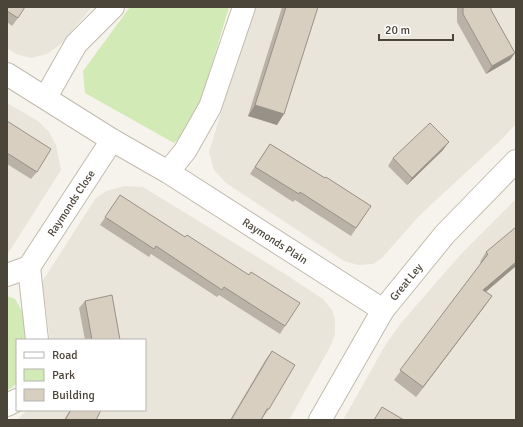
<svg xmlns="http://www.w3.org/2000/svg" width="523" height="427" viewBox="0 0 523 427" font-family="Signika,sans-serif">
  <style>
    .residential { fill: #eae5da }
    .green { fill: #d2eab5 }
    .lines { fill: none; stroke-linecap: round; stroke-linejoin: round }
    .minor-casing { stroke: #c2bbae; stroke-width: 24 }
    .minor { stroke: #fff; stroke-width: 22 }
    .wall { fill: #bab2a6 }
    .shaded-wall { fill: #979187 }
    .building { fill: #d8cfc1; stroke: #979187 }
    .labels { text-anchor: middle; stroke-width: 3.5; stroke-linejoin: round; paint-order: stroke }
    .street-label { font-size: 11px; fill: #4b4439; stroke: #fff }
  </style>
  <rect width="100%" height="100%" fill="#f6f3ec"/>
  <!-- residential -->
  <path class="residential" d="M7 7H92L61 44 47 54 31 58 16 54 7 48Z
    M253 7H516V124L502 139 419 216 382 258 373 264 358 265 344 261 226 183 214 170 209 152Z
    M7 103 38 121 49 132 56 145 61 170 7 255Z
    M125 186 143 187 285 274 323 299 332 310 335 320V334L330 347 289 420H17L27 410H145V340H50L42 282 95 199 106 191Z
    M516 199V420H343L386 344 401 323 461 254Z"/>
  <!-- green -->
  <path class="green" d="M130 7H229L194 125 174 143 85 93 83 71Z
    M7 296 15 299 29 323 28 340H17V382L13 387 7 390Z"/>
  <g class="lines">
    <defs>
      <g id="minor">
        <path id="s1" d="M7 74 112 140 168 172 383 310"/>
        <path d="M46 97 76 44 113 7"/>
        <path d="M168 172 185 151 210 107 244 7"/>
        <path d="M29 267 37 340"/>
        <path id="s2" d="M7 275 29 267 112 140"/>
        <path d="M7 405 17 400"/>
        <path id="s3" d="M320 420 383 310 445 234 516 161"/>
      </g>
    </defs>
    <!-- minor casing -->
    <use href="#minor" class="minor-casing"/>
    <!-- minor -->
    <use href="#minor" class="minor"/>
  </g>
  <!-- wall -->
  <path class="wall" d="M7 7 18 18 12 26 7 22Z
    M282 7H318L277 125 248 116Z
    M457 7H491V10L515 53 510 60 486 74 457 22Z
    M7 121 37 172 31 179 7 164Z
    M270 144 325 178 371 206 351 236 295 200 293 202 250 174Z
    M443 150 407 185 388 166 393 158Z
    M120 195 285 326 280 334 219 295 217 297 151 254 149 257 100 225Z
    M486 252 516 266 486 292 492 296 416 397 394 380 481 263 480 262Z
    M85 301 120 340H85L79 308Z
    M272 351 269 409 261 420H230L266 359Z
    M70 410H101L96 420H64Z"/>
  <!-- shaded-wall -->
  <path class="shaded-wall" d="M515 53 510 60 486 74 492 66Z
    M255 105 284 114 277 125 248 116Z
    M449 142 443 150 407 185 412 178Z
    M516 262V266L477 299 483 290Z
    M492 296 485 306 416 397 423 387Z"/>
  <!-- building -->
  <path class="building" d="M7 7H25L18 18 7 11Z
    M286 7H318L284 114 255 105Z
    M463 7H491V10L515 53 492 66 463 14Z
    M7 121 51 149 37 172 7 153Z
    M430 123 449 142 412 178 393 158Z
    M270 144 325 178 326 177 371 206 356 228 300 192 299 194 255 167Z
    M120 195 185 237 187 235 249 275 251 272 300 303 285 326 224 287 222 290 156 246 154 249 105 217Z
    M516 227V262L483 290 492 296 423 387 400 370 488 254 486 252Z
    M112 295 120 340H92L85 301Z
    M272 351 295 365 269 409H267L261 420H231Z
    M382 407 404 420H374Z
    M71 410H101L96 420H65Z"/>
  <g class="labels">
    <!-- street labels -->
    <g class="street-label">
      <text dy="4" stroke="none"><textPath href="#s2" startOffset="100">Raymonds Close</textPath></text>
      <text dy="4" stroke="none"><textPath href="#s1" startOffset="316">Raymonds Plain</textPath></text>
      <text dy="4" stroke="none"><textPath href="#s3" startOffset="163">Great Ley</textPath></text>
    </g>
  </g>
  <!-- border -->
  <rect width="523" height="427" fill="none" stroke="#4b4439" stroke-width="16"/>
  <!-- legend -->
  <rect x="16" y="339" width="130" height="72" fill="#ffffff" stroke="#b7b4b0"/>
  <rect x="24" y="352" width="20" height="6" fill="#ffffff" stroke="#b7b4b0"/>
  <text x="52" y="359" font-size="12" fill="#4b4439">Road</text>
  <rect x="24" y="369" width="20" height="12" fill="#d2eab5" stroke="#b7b4b0"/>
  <text x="52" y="379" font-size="12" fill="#4b4439">Park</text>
  <rect x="24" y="389" width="20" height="12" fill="#d8cfc1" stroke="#b7b4b0"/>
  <text x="52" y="399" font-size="12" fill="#4b4439">Building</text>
  <!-- scale -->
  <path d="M379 34v6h74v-6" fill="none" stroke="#4b4439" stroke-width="2"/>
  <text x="385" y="34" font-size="12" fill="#4b4439" stroke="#ffffff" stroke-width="3" paint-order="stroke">20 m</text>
</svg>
